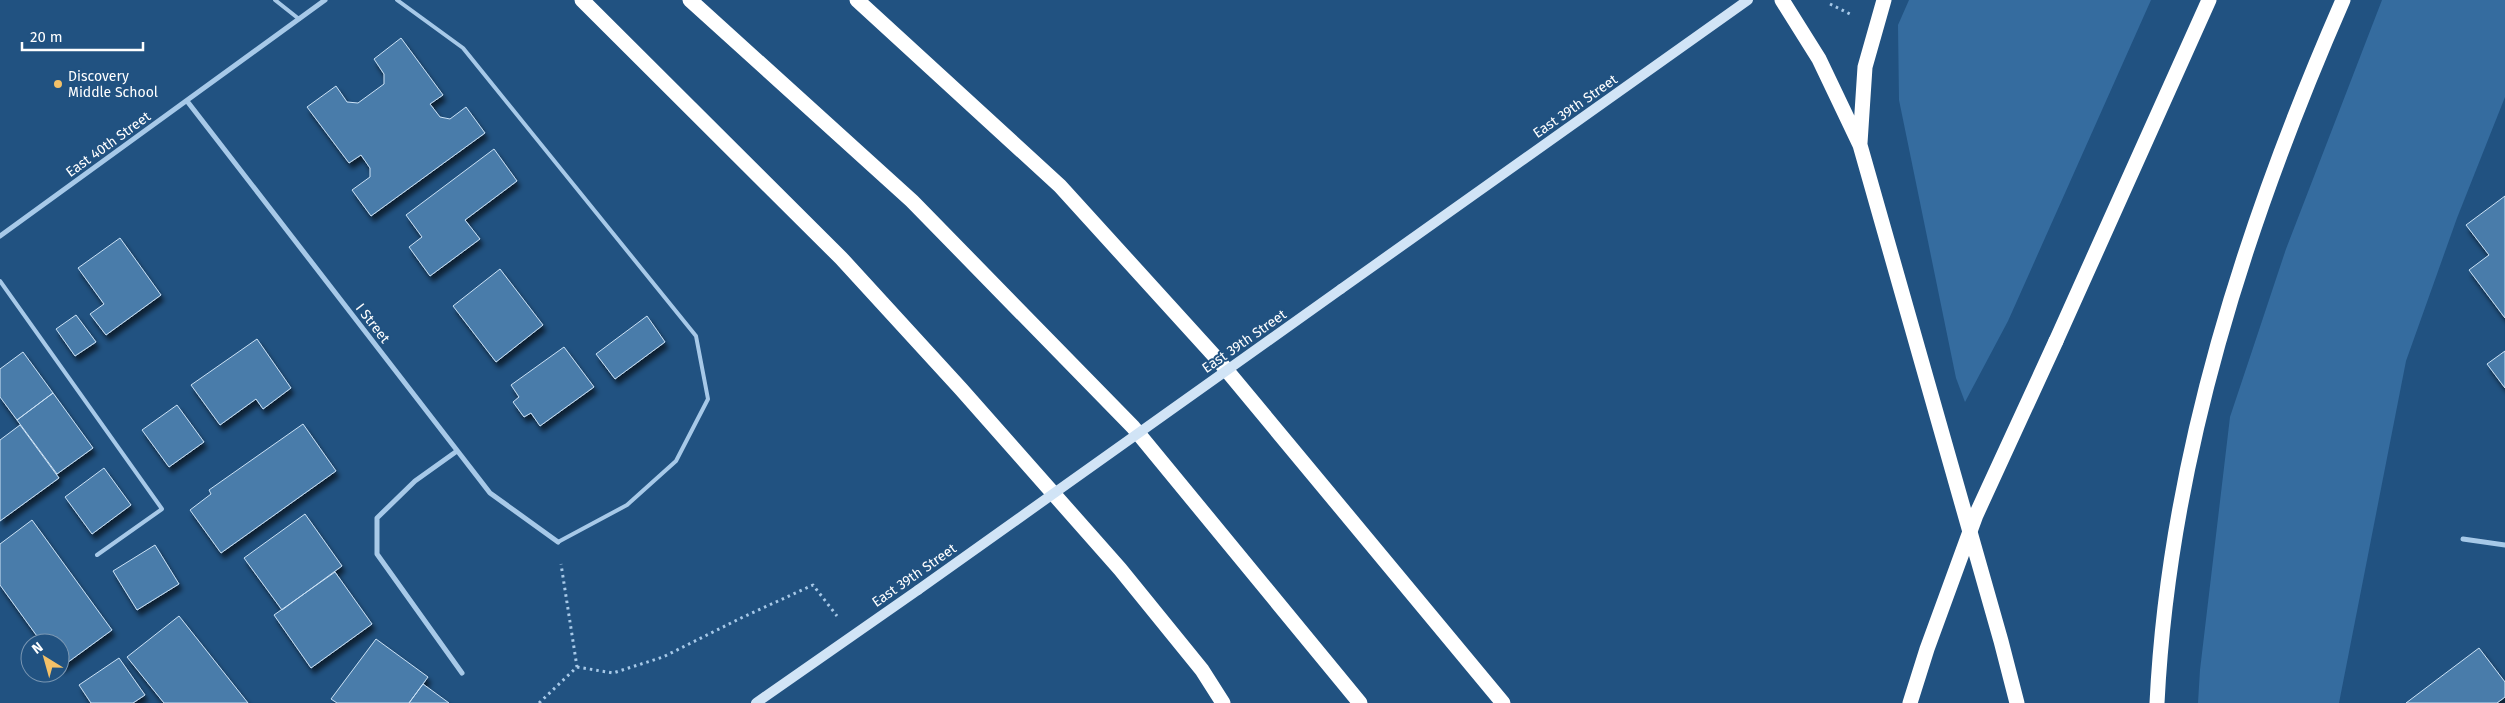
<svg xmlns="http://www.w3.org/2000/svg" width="2505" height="703" viewBox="0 0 2505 703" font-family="'Fira Sans',sans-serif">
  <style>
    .green { fill: #356c9f }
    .building { fill: #4a7caa; stroke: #cbe2f6; filter: url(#shadow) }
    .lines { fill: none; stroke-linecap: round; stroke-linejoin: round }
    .path { stroke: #a7c9e8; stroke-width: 3; stroke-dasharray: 2.5 4; stroke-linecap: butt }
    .service { stroke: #a7c9e8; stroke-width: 4 }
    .minor { stroke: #a7c9e8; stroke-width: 5 }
    .secondary { stroke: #d1e4f6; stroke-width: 10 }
    .motorway { stroke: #fff; stroke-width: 15 }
    .secondary-bridge { stroke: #d1e4f6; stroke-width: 10 }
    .motorway-bridge { stroke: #fff; stroke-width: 15 }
    .poi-dot { fill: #f4c168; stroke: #215281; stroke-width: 2 }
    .labels { text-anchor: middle; stroke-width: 4; stroke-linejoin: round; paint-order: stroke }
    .poi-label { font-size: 14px; fill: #fff; stroke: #215281; text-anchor: start }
    .street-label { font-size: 14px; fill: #fff; stroke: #215281 }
  </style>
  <defs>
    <filter id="shadow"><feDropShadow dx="3" dy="5.5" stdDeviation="2.5" flood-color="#0009"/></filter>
  </defs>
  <rect width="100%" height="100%" fill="#215281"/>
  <!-- green -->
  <path class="green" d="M1909 0H2151L2008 321 1965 402 1956 378 1899 100 1898 25Z
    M2382 0H2505V97L2457 218 2406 361 2339 703H2198L2200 670 2230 417 2286 249Z"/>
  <!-- building -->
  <path class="building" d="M401 38 443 95 430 104 440 117 450 119 466 107 485 133 371 216 352 190 370 177V168L361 155 349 163 307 107 336 86 347 102 358 103 384 84V74L374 59Z
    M494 149 517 181 465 220 480 239 430 276 409 247 422 237 406 215Z
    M2505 196V318L2469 270 2489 255 2466 225Z
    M120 238 161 295 106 335 90 314 104 304 78 268Z
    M500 269 543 325 496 362 453 306Z
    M76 315 96 342 75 356 56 329Z
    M647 316 665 342 615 379 596 354Z
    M257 339 291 388 263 409 256 399 220 425 191 385Z
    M564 347 594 387 540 426 531 413 524 417 513 402 519 397 511 385Z
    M2505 351V388L2487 364Z
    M23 352 53 393 17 420 0 397V369Z
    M53 393 93 448 57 474 17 420Z
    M177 405 204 442 169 467 142 430Z
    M303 424 336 471 221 553 190 510 211 494 209 490Z
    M20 425 59 478 0 521V440Z
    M104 468 131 505 92 534 65 497Z
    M305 514 342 566 282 610 244 558Z
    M32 520 112 630 60 668V643H42L0 585V544Z
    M155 545 179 584 137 610 113 571Z
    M335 572 372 624 311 668 274 615Z
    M179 616 248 703H164L127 657Z
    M376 639 428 677 409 703H337L331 699Z
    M2479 648 2505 682V697L2497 703H2406Z
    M119 658 145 695 133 703H91L79 685Z
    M423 684 449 703H409Z"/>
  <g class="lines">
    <!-- path -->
    <path class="path" d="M1830 4 1850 14
      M577 667 613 673 663 657 741 618 813 585 837 616
      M539 703 577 667 561 564"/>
    <!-- service -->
    <path class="service" d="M275 0 299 19
      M397 0 463 48 696 336 708 399 676 461 627 505 558 542
      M0 281 162 509 97 555"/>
    <!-- minor -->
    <path class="minor" d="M187 101 490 493 558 542
      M0 236 325 0
      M457 451 415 481 377 518V554L462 673
      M2463 539 2505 545"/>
    <!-- secondary -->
    <path class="secondary" d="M1341 289 1748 0
      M756 703 918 590"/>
    <!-- motorway -->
    <path class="motorway" d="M582 0 841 258 961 389 1120 569 1202 670 1223 703
      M690 0 912 201 1133 427 1360 703
      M857 0 1060 186 1219 361 1503 703
      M1782 0 1819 59 1860 145 2001 641 2017 703
      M1860 143 1865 67 1884 0
      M2056 341 2209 0
      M2157 703C2169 460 2246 222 2343 0"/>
    <!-- secondary-bridge -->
    <path class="secondary-bridge" d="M918 590 1341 289"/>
    <!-- motorway-bridge -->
    <path class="motorway-bridge" d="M1910 703 1927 649 1976 515 2056 341"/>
  </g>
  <!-- markers -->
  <circle class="poi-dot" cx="58" cy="84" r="5"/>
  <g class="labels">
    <!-- poi labels -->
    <g class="poi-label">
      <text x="68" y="81">Discovery<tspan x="68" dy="16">Middle School</tspan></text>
    </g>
    <!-- street labels -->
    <g class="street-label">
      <text transform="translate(1575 106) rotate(-35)" y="5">East 39th Street</text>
      <text transform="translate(108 144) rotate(-36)" y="5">East 40th Street</text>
      <text transform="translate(373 323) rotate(52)" y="5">I Street</text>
      <text transform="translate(1244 341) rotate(-35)" y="5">East 39th Street</text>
      <text transform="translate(914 575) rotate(-35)" y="5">East 39th Street</text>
    </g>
  </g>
  <!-- north arrow -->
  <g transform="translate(45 658) rotate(323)"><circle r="24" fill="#215281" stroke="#7a97b3"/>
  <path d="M0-4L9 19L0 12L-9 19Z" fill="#f4c168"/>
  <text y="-8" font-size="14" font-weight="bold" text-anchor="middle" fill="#ffffff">N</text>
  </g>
  <!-- scale -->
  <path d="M22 42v8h121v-8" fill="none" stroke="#ffffff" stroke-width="2.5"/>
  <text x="30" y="42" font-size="15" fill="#ffffff" stroke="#215281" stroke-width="4" paint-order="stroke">20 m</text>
</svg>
